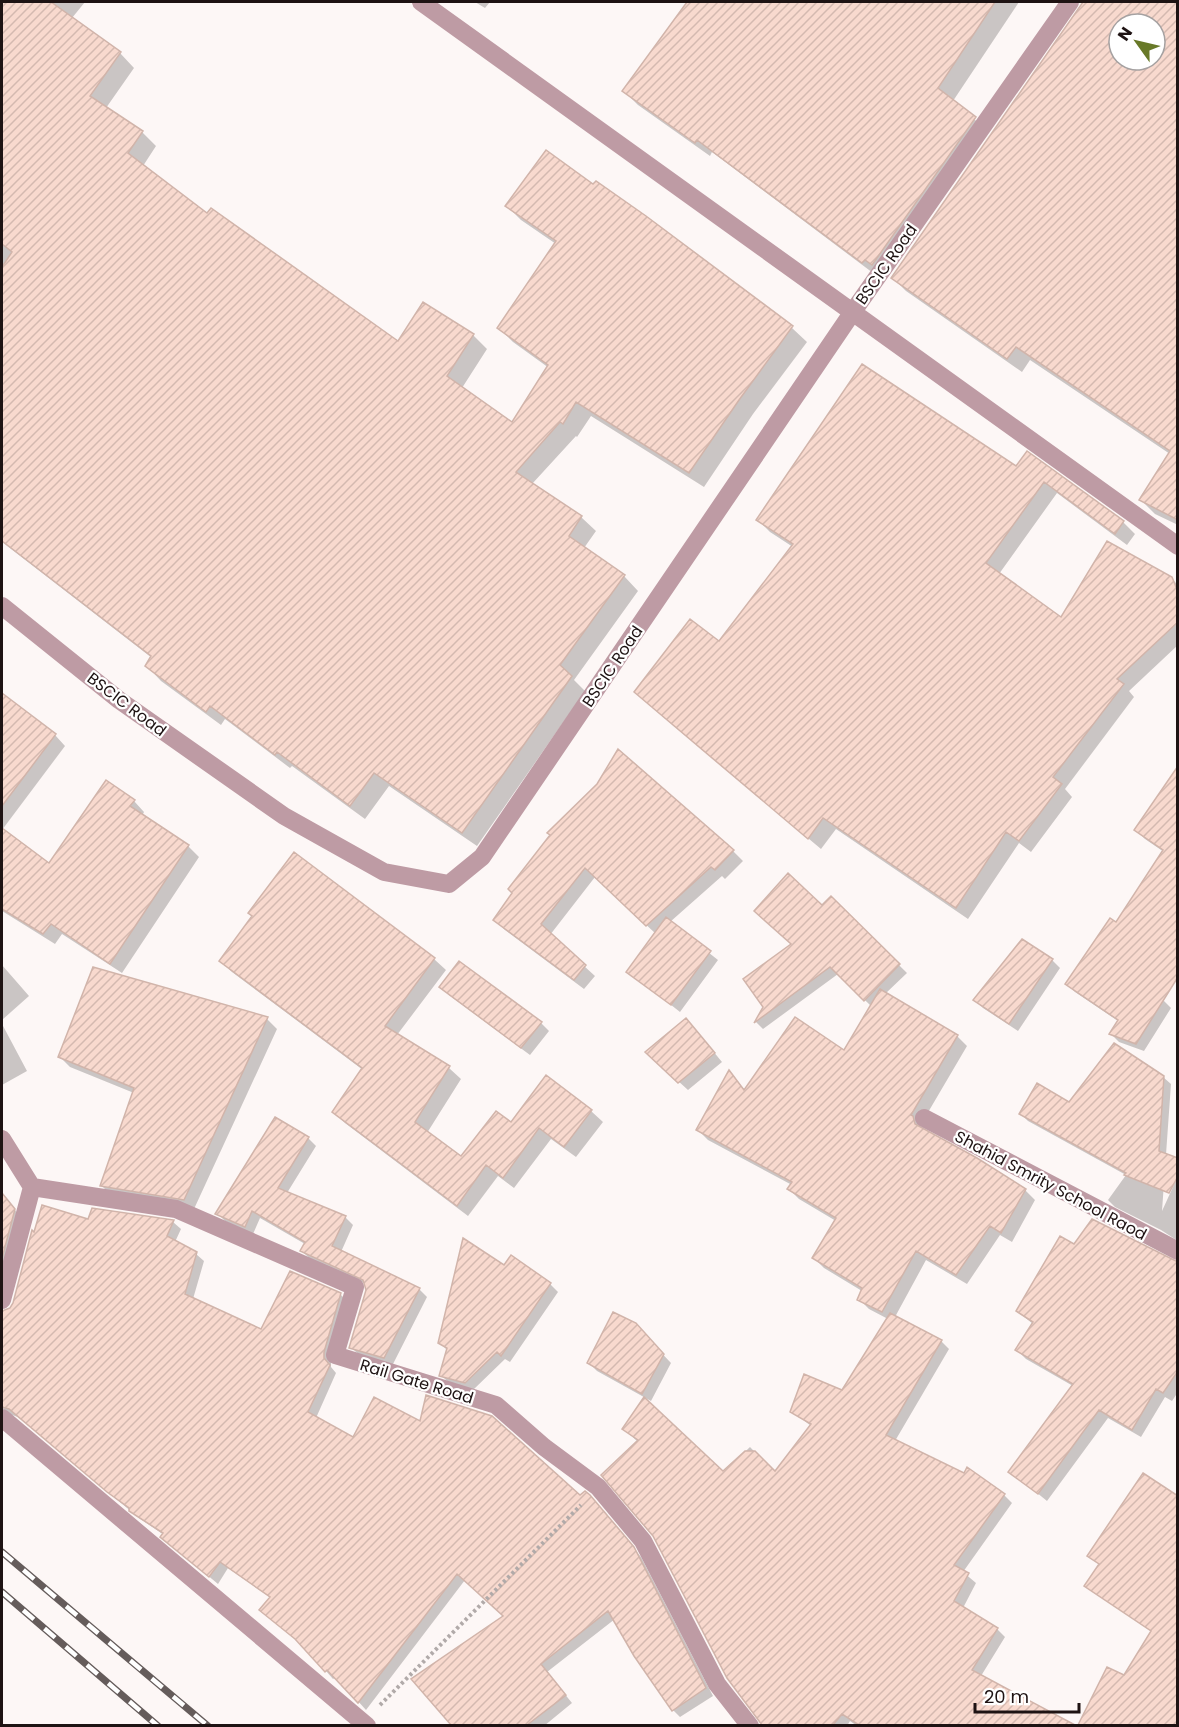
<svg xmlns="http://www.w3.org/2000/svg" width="1179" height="1727" viewBox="0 0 1179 1727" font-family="Poppins,sans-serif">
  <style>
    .shadow { fill: #0003; fill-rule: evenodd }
    .building { fill: url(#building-hatch); stroke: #d1b4aa; stroke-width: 1.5; fill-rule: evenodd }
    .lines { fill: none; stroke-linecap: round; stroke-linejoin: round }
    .path { stroke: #b1aaa9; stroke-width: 4; stroke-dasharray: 3 3; stroke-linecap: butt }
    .minor { stroke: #be9ba4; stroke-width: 18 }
    .rail-casing { stroke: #655c5b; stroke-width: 7 }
    .rail { stroke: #fff; stroke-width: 4.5; stroke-dasharray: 14; stroke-linecap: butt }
    .labels { text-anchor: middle; stroke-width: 4.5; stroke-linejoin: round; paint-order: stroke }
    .street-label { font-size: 16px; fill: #1e1313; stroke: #fff }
  </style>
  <defs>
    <pattern id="building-hatch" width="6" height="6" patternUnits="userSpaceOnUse" patternTransform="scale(1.5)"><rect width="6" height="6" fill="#f8d9ce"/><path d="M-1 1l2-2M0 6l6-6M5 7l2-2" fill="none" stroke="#d4b9b0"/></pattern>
  </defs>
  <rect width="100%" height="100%" fill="#fdf7f6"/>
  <!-- shadow -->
  <path class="shadow" d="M2 2H85L72 18 120 53 134 68 106 108 142 132 156 146 143 166 207 215 399 343 473 335 487 349 462 388 513 424 549 368 513 342 499 328 556 244 521 220 507 206 594 186 645 217 792 328 807 342 753 414 704 487 591 416 577 437 576 436 532 484 581 517 596 531 584 548 624 576 638 591 574 680 585 691 477 846 389 786 365 819 292 766 290 768 225 719 221 725 161 681 147 666 152 658 2 542Z
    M475 2H490L485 8Z
    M689 2H1019L953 101 989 132 877 276 712 152 710 156 638 105 624 91Z
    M1085 2H1178V525L1155 514 1141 500 1170 454 1030 360 1022 372 906 291 892 277ZM1119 24H1155V60H1119Z
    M1028 454 1123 522 1135 534 1127 545 1057 493 999 574 1062 619 1171 578 1178 585V645L1129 691 1134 697 1065 789 1072 797 1031 852 1019 843 968 919 836 829 821 849 648 704 719 643 793 547 770 532 758 520 1017 468Z
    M3 697 55 735 65 746 2 830 49 865 134 801 144 812 142 816 188 846 199 857 122 973 62 934 55 944 2 911V699Z
    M1178 787 1164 852 1145 839 1136 830Z
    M552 835 733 851 743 861 725 879 722 876 670 922 718 960 680 1012 628 971 656 934 595 877 550 935 595 976 584 989 505 930 495 920Z
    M294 854 434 959 446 970 397 1035 449 1068 461 1079 427 1133 461 1158 511 1125 591 1111 603 1122 576 1157 551 1139 514 1188 498 1176 468 1216 345 1123 334 1112 363 1070 232 972 221 961 254 917Z
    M831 898 907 973 885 994 957 1036 967 1046 920 1126 923 1131 1025 1190 1035 1200 1012 1242 1000 1235 967 1284 926 1260 895 1317 941 1341 949 1349 895 1441 1004 1495 1012 1503 963 1572 976 1583 963 1608 997 1629 1005 1637 981 1676 1071 1726H857L850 1721 847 1726H764L728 1677 638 1442 624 1429 723 1473 750 1447 775 1473 811 1426 792 1411 843 1392 888 1319 869 1309 859 1299 862 1291 824 1268 814 1258 836 1221 799 1199 789 1189 792 1185 708 1140 698 1130 729 1073 746 1091 844 1052 871 1006 838 974 763 1029 756 1022 793 945Z
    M1052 960 1060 968 1018 1031 983 1008 975 1000Z
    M460 963 541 1023 549 1031 530 1055 449 995 441 987Z
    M2 965 29 996 2 1020Z
    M1067 984 1163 1000 1171 1008 1144 1051 1119 1042 1111 1034 1118 1021 1075 992Z
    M267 1019 277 1029 194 1209 112 1196 102 1186 134 1093 70 1067 60 1057Z
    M2 1024 27 1071 2 1085Z
    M694 1028 722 1062 688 1090 655 1060Z
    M1163 1077 1171 1084 1162 1211 1178 1176V1241L1161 1230 1115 1207 1108 1200 1126 1175 1028 1121 1021 1114 1070 1104Z
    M308 1138 316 1146 287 1193 345 1217 353 1225 341 1252 419 1289 427 1297 392 1366 359 1355 351 1347 367 1290 366 1284 310 1259 302 1251 305 1244 260 1218 253 1234 225 1221 217 1213Z
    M2 1193 21 1218 2 1293Z
    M93 1209 173 1222 181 1229 175 1242 196 1254 204 1261 193 1299 261 1331 291 1273 341 1295 348 1302 331 1360V1367L336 1373 316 1418 354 1439 580 1497 598 1505 641 1557 713 1696 680 1717 673 1710 615 1619 547 1672 572 1703 544 1726H453L413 1680 505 1616 465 1580 366 1710 336 1677 333 1679 326 1671 301 1643 271 1598 228 1568 218 1584 170 1544 164 1535 139 1518 18 1417 9 1414 2 1408V1312H6L14 1304 89 1221Z
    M1075 1246 1178 1263V1392L1172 1401 1165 1397 1141 1437 1108 1418 1047 1501 1010 1471 1073 1386 1026 1359 1017 1350 1033 1324 1017 1311Z
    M504 1267 550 1284 558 1292 510 1362 505 1359 473 1390 449 1383 441 1375 448 1351 440 1343Z
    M635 1325 671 1363 651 1401 597 1371 589 1363Z
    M1178 1627V1726H1080L1108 1669 1125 1677Z"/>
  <!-- building -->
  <path class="building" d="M2 2H51L121 52 90 96 143 131 128 153 207 213 211 208 398 341 423 302 474 334 447 376 512 422 548 365 497 328 556 241 505 206 546 150 593 184 596 181 646 216 793 326 739 400 689 473 576 402 563 424 560 422 516 472 582 516 569 536 625 575 560 665 572 676 462 833 374 773 350 806 277 752 275 755 210 706 206 712 145 666 151 656 2 541V267L12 252 2 244Z
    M687 2H995L938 88 976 117 872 265 865 260 862 263 697 140 695 143 622 91Z
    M1083 2H1178V520L1139 500 1170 451 1016 347 1007 359 891 278ZM1119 24H1155V60H1119Z
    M862 364 1016 466 1027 451 1124 521 1115 534 1044 482 986 563 1061 617 1107 541 1172 577 1178 592V622L1117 679 1124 684 1053 777 1062 784 1019 841 1006 832 956 908 823 818 808 839 634 692 690 619 719 641 793 544 756 520Z
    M2 693 56 734 2 806Z
    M618 749 734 850 715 870 711 867 646 926 585 868 541 924 586 965 574 980 493 920 512 893 508 889 550 835 547 833 597 784Z
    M1178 766V977L1136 1044 1109 1034 1118 1020 1065 984 1110 918 1116 922 1163 850 1134 830Z
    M106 780 135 800 130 806 189 845 110 964 51 924 43 934 2 909V828L49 863Z
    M294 852 435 958 385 1026 450 1066 415 1122 461 1156 496 1111 511 1122 546 1075 592 1110 564 1147 539 1128 503 1178 486 1165 457 1206 332 1112 362 1068 219 961 252 916 248 913Z
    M788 873 822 905 831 896 900 964 864 1001 830 967 754 1023 763 1007 743 979 791 944 754 911Z
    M666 917 711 951 671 1005 626 972Z
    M1022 939 1053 959 1009 1024 973 1000Z
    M459 961 542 1022 521 1048 439 987Z
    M93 967 268 1017 184 1200 100 1186 134 1088 58 1057Z
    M880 989 958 1035 911 1115 913 1116 915 1124 977 1158 1026 1189 1001 1233 990 1226 956 1275 916 1251 882 1312 857 1300 862 1288 812 1258 836 1218 787 1189 792 1182 696 1130 729 1070 744 1090 795 1017 844 1050Z
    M686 1018 715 1053 678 1083 645 1052Z
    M1114 1043 1164 1076 1159 1151 1178 1158V1176L1169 1193 1124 1175 1126 1173 1019 1114 1037 1083 1069 1102Z
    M275 1117 309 1137 278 1188 346 1216 332 1246 420 1288 384 1358 349 1348 366 1290 363 1280 300 1251 305 1242 252 1211 245 1227 215 1214Z
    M2 1193 15 1209 2 1258Z
    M42 1205 88 1219 92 1208 174 1220 167 1236 197 1252 185 1294 261 1329 290 1271 341 1293 324 1352V1358L330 1365 308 1412 353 1437 374 1397 420 1421 426 1395 492 1416 580 1495 585 1491 590 1495 634 1547 706 1688 672 1711 634 1656 608 1611 541 1664 566 1695 527 1725H451L411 1679 503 1616 457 1574 358 1703 327 1670 325 1672 295 1639 259 1610 270 1597 220 1562 209 1577 160 1537 163 1533 129 1511V1508L107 1492 9 1409 2 1407V1311L10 1308 13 1303 32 1230 34 1232Z
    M1092 1219 1178 1262V1371L1163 1393 1156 1389 1132 1430 1099 1410 1038 1494 1008 1472 1073 1384 1015 1350 1033 1322 1016 1311 1060 1236 1074 1244Z
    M463 1238 504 1265 511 1255 551 1283 501 1356 497 1352 465 1383 439 1376 447 1348 438 1343Z
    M613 1312 636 1323 664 1354 642 1394 587 1363Z
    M890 1313 942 1340 886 1435 964 1473 967 1467 1005 1494 954 1565 969 1573 954 1601 998 1628 972 1670 1075 1725H859L842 1714 833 1725H762L727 1678 653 1536 601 1475 638 1440 622 1429 644 1397 723 1471 745 1451H755L775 1471 811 1424 790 1412 804 1374 842 1390Z
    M1143 1473 1178 1496V1725H1078L1107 1667 1124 1675 1151 1631 1084 1586 1099 1564 1087 1556Z"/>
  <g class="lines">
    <!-- path -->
    <path class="path" d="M380 1705 581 1505"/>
    <!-- minor -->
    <path class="minor" d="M421 2 1178 546
      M2 606 119 700 284 816 384 872 449 884 482 857 852 313 1070 2
      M924 1118 1178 1251
      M2 1139 32 1187 2 1300
      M32 1187 176 1209 355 1287 335 1355 496 1405 544 1447 598 1487 643 1541 717 1684 750 1726
      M2 1418 367 1726"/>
    <defs>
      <path id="rail" d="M2 1552 208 1726
        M2 1592 158 1726"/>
    </defs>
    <!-- rail casing -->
    <use href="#rail" class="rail-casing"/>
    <!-- rail -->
    <use href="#rail" class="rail"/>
  </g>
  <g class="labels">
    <!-- street labels -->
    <g class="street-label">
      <text transform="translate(886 264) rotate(-55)" y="6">BSCIC Road</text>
      <text transform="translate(612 666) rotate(-56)" y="6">BSCIC Road</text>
      <text transform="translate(127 704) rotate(37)" y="6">BSCIC Road</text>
      <text transform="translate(1051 1185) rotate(28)" y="6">Shahid Smrity School Raod</text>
      <text transform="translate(417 1381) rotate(17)" y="6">Rail Gate Road</text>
    </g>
  </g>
  <!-- border -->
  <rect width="1179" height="1727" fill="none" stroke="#1e1313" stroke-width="6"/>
  <!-- north arrow -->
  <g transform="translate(1137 42) rotate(304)"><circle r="28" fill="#ffffff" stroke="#a5a1a1" stroke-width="1.5"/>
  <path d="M0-4.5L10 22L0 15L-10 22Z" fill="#687928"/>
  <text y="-9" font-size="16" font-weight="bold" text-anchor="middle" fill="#1e1313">N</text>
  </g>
  <!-- scale -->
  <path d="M975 1703v9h104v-9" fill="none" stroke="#1e1313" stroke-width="3"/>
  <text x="984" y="1703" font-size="18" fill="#1e1313" stroke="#ffffff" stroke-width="4.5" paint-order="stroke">20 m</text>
</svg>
